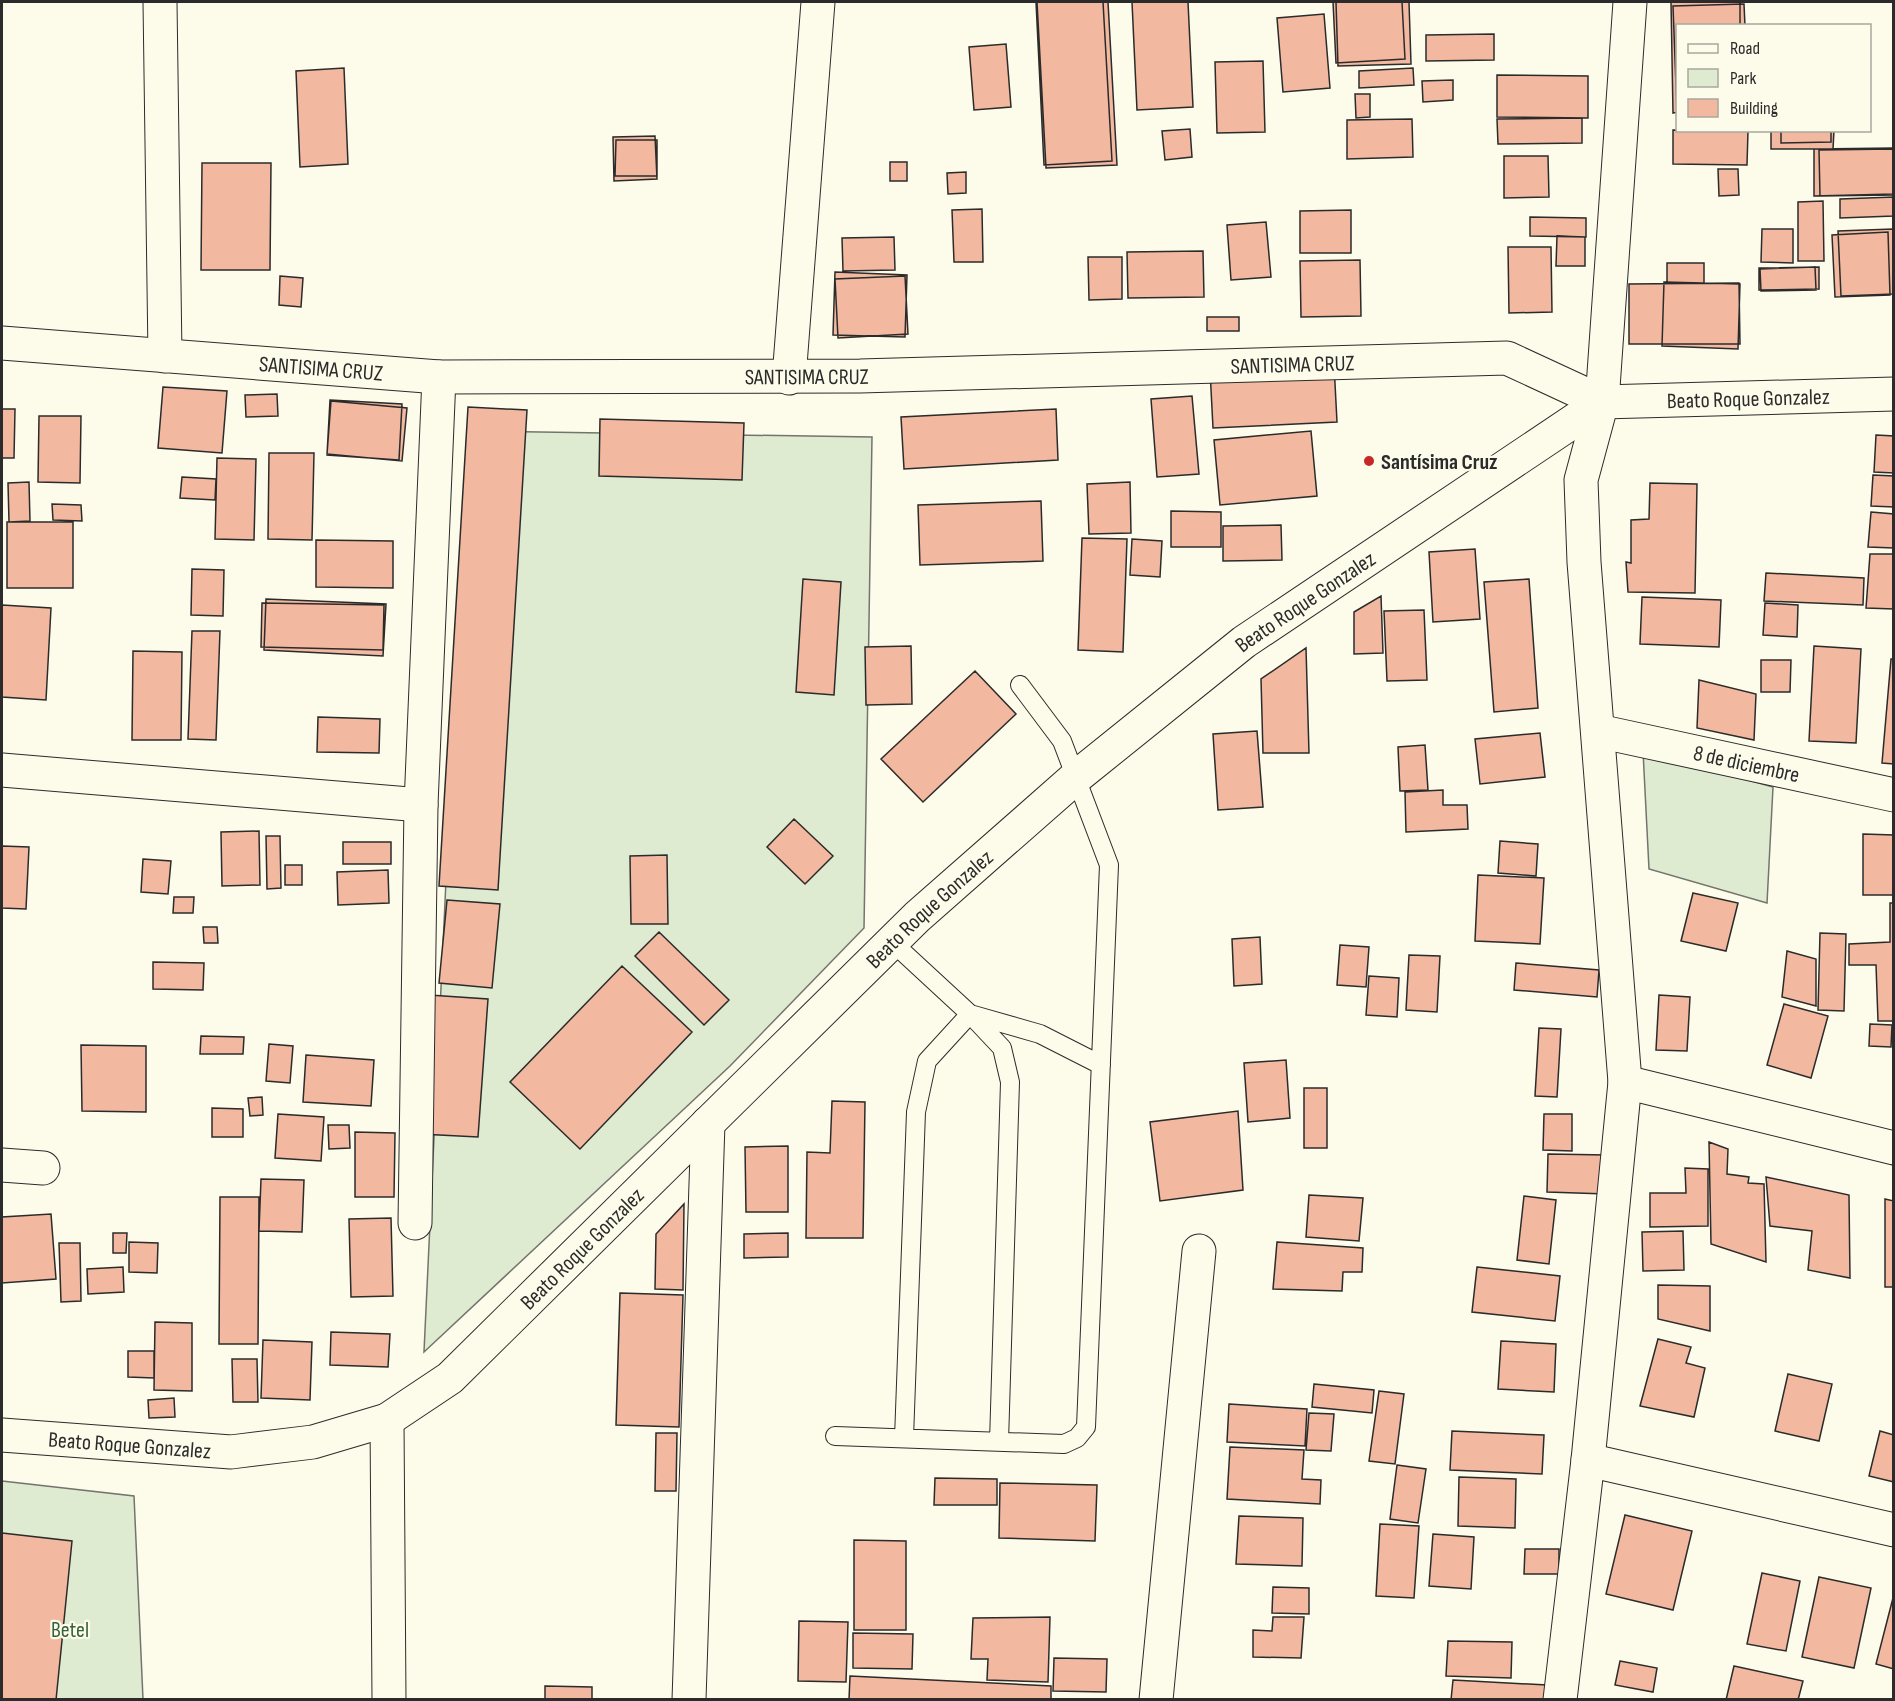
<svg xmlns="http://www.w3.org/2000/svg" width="1895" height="1701" viewBox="0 0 1895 1701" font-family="'Sofia Sans Condensed',sans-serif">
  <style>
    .green { fill: #deebd1; stroke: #74746e; stroke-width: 1.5 }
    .building { fill: #f2b8a0; stroke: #2b2b2b; stroke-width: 1.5 }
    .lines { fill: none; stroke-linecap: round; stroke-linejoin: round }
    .lane-casing { stroke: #2b2b2b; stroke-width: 20 }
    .street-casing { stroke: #2b2b2b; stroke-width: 35 }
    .secondary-casing { stroke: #2b2b2b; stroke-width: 35 }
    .lane { stroke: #fdfbea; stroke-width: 18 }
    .street { stroke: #fdfbea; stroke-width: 33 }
    .secondary { stroke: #fdfbea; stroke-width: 33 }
    .poi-dot { fill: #c62828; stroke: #fdfbea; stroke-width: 2 }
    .labels { text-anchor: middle; stroke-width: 4.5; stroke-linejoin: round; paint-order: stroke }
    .street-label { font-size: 22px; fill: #2b2b2b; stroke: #fdfbea }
    .poi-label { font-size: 22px; font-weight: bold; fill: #2b2b2b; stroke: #fdfbea; text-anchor: start }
    .park-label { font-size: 22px; fill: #34623c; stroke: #fdfbea }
  </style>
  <rect width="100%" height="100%" fill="#fdfbea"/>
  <!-- green -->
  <path class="green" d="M467 431 872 437 864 928 730 1066 424 1352Z
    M1643 751 1773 787 1767 903 1649 869Z
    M2 1481 134 1496 143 1699 2 1700Z"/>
  <!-- building -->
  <path class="building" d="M1036 2H1103L1112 161 1044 165Z
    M1037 2H1108L1117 165 1046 168Z
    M1132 2H1188L1193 107 1137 110Z
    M1333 2H1402L1405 59 1336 63Z
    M1336 2H1409L1411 64 1338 66Z
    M1671 2H1740V26H1678V112L1673 113Z
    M1744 4 1745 26H1678L1677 112 1673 6Z
    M1324 14 1330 88 1283 92 1277 18Z
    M1494 34V60L1426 61V35Z
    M1006 44 1011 107 974 110 969 47Z
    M1263 61 1265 132 1217 133 1215 62Z
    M344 68 348 164 300 167 296 71Z
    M1413 68 1414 85 1359 88V71Z
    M1497 75 1588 76V118L1497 117Z
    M1453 80V100L1423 102 1422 81Z
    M1355 94H1370V117L1356 118Z
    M1582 118V143L1498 144 1497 119Z
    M1412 119 1413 157 1347 159V120Z
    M1190 129 1192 157 1165 160 1162 131Z
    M1673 130 1748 131 1747 165 1673 164Z
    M1771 130H1834L1833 149H1771Z
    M1781 130H1831V142L1781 143Z
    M655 136 657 179 614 181 613 137Z
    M616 140H657V176H615Z
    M1894 148V194L1814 196V149Z
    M1894 149V195L1820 196 1819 150Z
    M1504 156H1548L1549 197 1504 198Z
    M890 162H907V181H890Z
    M202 163H271L270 270H201Z
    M1718 169H1738L1739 195 1719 196Z
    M966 172V193L948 194 947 173Z
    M1894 197V216L1840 218V199Z
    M1823 201 1824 261H1798V202Z
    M982 209 983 262H954L952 210Z
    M1351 210V253H1300V211Z
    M1530 217 1586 218V237L1530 236Z
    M1266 222 1271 277 1231 280 1227 225Z
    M1762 229H1793V263L1761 262Z
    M1893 229 1894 294 1841 296 1838 231Z
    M1888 232 1890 295 1835 297 1832 235Z
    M1557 236 1585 237V266H1556Z
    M894 237 895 270 843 271 842 238Z
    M1508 247H1551L1552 312 1509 313Z
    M1203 251 1204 297 1128 298 1127 252Z
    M1088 257H1122V299L1089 300Z
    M1360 260 1361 316 1301 317 1300 261Z
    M1667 263H1704V283H1667Z
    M1815 267 1816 290 1761 291 1760 269Z
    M1819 267V289L1759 290V268Z
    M835 272 907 275 905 337 833 335Z
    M280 276 303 278 301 307 279 305Z
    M905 276 908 334 838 338 835 279Z
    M1664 282 1740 284 1738 349 1662 346Z
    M1739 283 1740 344H1629V284Z
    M1207 317H1239V331H1207Z
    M1334 364 1337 422 1213 428 1210 370Z
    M163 387 227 391 222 453 158 448Z
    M277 394 278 416 246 417 245 395Z
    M1192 396 1199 474 1157 477 1151 399Z
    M330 400 402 404 399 460 327 455Z
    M331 401 407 408 402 461 327 454Z
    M468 407 527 410 498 890 439 886Z
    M2 409H15L14 458H2Z
    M1056 409 1058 460 904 469 901 417Z
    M39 416H81L80 483 38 482Z
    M600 419 744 423 742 480 599 476Z
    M1311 431 1317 496 1220 505 1214 440Z
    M1876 435 1894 436V473L1874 472Z
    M269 453H314L312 540 268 539Z
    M217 458 256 459 254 540 215 539Z
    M1873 475 1894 476V507L1871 506Z
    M182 477 216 479 215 500 180 498Z
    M29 482 30 521 9 522 8 483Z
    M1130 482 1131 533 1089 534 1087 484Z
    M1650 483 1697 484 1695 593 1628 592 1626 562 1631 563V520L1649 519Z
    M1041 501 1043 561 920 565 918 505Z
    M52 504 81 505 82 521 53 520Z
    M1171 511 1221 512V547H1171Z
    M1871 512 1894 514V548L1868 547Z
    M7 522H73V588H7Z
    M1281 525 1282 560 1223 561V526Z
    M1082 538 1127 539 1123 652 1078 650Z
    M1132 539 1162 541 1160 577 1130 575Z
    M316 540 393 541V588L316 587Z
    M1475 549 1480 619 1433 622 1429 552Z
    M1870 554H1893L1894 609 1866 608Z
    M192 569 224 570 223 616 191 615Z
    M1766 573 1864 578 1863 605 1764 601Z
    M803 579 841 582 834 695 796 692Z
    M1529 579 1538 708 1494 712 1484 582Z
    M1381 596 1383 653 1354 654V612Z
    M1642 597 1721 600 1719 647 1640 644Z
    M266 599 386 604 383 656 264 650Z
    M262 603 384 605 383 650 261 647Z
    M1765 603 1798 605 1797 637 1763 635Z
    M2 605 51 608 46 700 2 697Z
    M1424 610 1427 680 1387 681 1384 611Z
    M192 631H220L216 740 188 739Z
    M911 646 912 704 866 705 865 647Z
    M1814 646 1861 649 1856 743 1809 741Z
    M1306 648 1309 753H1263L1261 679Z
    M133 651 182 652 181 740H132Z
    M1891 659H1894V764L1882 763Z
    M1761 660H1791L1790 692H1761Z
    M975 671 1016 714 923 802 881 759Z
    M1699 680 1756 694 1754 740 1697 728Z
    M318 717 380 719 379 753 317 752Z
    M1257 731 1263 807 1218 810 1213 734Z
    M1540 733 1545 777 1480 784 1475 739Z
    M1425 745 1428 790 1400 791 1398 747Z
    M1443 790V805H1467L1468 829 1406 832 1405 792Z
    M794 819 833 856 805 884 767 847Z
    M259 831 260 885 222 886 221 832Z
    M1863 834 1894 835V895H1863Z
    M266 836H280L281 888 267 889Z
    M1500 841 1538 844 1536 876 1498 873Z
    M343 842H391V864H343Z
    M2 846 29 847 26 909 2 908Z
    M667 855 668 924H631L630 856Z
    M143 859 171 861 168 894 141 892Z
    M285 865H302V885H285Z
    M388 870 389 903 338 905 337 872Z
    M1478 875 1544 878 1540 944 1475 941Z
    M1693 893 1738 903 1726 951 1681 941Z
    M174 897H194L193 913H173Z
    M447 900 500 904 492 988 439 983Z
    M1890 903H1894V1021H1878L1876 965H1849V944L1890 942Z
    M203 927H217L218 943H204Z
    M659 932 729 1000 704 1025 635 956Z
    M1820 933 1846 934 1844 1011 1818 1010Z
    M1260 937 1262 984 1234 986 1232 939Z
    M1340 945 1369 947 1366 987 1337 985Z
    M1787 951 1816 959V1006L1782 997Z
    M1409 955 1440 956 1437 1012 1406 1010Z
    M153 962 204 963 203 990 153 989Z
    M1516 963 1599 970 1597 997 1514 990Z
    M622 966 692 1032 580 1149 510 1082Z
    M1369 976 1399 978 1397 1017 1366 1015Z
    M429 995 488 999 478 1137 420 1134Z
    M1659 995 1690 997 1687 1051 1656 1050Z
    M1784 1004 1828 1016 1811 1078 1767 1065Z
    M1870 1024 1892 1025 1891 1047 1869 1046Z
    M1539 1028 1561 1029 1557 1097 1535 1096Z
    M201 1036 244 1037 243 1054H200Z
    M269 1044 293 1046 290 1083 266 1081Z
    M81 1045 146 1046V1112L82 1111Z
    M306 1055 374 1060 371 1106 303 1102Z
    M1286 1060 1290 1118 1248 1122 1244 1063Z
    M1304 1088H1327V1148H1304Z
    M262 1097 263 1115 250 1116 248 1098Z
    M832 1101 865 1102 863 1238H806L807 1152 830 1153Z
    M212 1108 243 1109V1137H212Z
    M1238 1111 1243 1190 1160 1201 1150 1122Z
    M278 1114 324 1117 321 1161 275 1158Z
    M1544 1114H1572V1151L1543 1150Z
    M328 1125H349L350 1148 329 1149Z
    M355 1132 395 1133 394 1197H355Z
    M1709 1142 1728 1149 1727 1174 1749 1177 1748 1183 1764 1184 1766 1262 1711 1244Z
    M788 1146V1212H746L745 1147Z
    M1548 1154 1607 1155 1606 1194 1547 1192Z
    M1685 1168 1708 1169V1226L1650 1227V1193H1686Z
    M1766 1177 1849 1195 1850 1278 1808 1270 1812 1231 1770 1226Z
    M261 1179 304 1180 302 1232 259 1231Z
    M1309 1195 1363 1198 1359 1241 1306 1237Z
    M1524 1196 1556 1200 1549 1264 1517 1260Z
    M220 1197H259L258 1344H219Z
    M1885 1199 1894 1201V1287H1885Z
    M684 1204 683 1290 655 1289 656 1234Z
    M51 1214 56 1279 2 1283V1217Z
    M391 1218 393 1296 351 1297 349 1219Z
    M1683 1231 1684 1270 1643 1271 1642 1232Z
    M113 1233H127L126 1253H113Z
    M788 1233V1257L744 1258V1234Z
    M129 1242 158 1243 157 1273 129 1272Z
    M1277 1242 1363 1248 1362 1272H1343L1342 1291 1273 1289Z
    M59 1243H80L81 1301 61 1302Z
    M123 1267 124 1292 88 1294 87 1269Z
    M1477 1267 1560 1276 1555 1321 1472 1312Z
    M1658 1285 1710 1286V1331L1658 1319Z
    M620 1293 683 1295 679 1427 616 1425Z
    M155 1322 192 1323V1391L154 1390Z
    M331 1332 390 1334 388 1367 330 1365Z
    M1658 1339 1691 1347 1686 1363 1705 1368 1694 1417 1640 1406Z
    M263 1340 312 1342 310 1400 261 1398Z
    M1501 1341 1556 1344 1554 1392 1498 1389Z
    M128 1351H154V1378L128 1377Z
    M232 1359H257L258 1402H233Z
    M1788 1374 1832 1384 1819 1441 1775 1431Z
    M1314 1384 1374 1390 1372 1413 1312 1407Z
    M1379 1391 1404 1394 1395 1464 1369 1461Z
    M174 1398 175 1417 149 1418 148 1400Z
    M1229 1404 1307 1409 1305 1446 1227 1442Z
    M1309 1413 1334 1414 1331 1451 1306 1450Z
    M1452 1431 1544 1435 1542 1474 1450 1470Z
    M1880 1431 1894 1435V1482L1869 1476Z
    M656 1433H677L676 1491H655Z
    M1230 1447 1304 1450 1302 1479 1321 1480 1320 1504 1227 1499Z
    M1397 1465 1426 1469 1418 1523 1390 1519Z
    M1459 1477 1516 1479 1515 1528 1458 1526Z
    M935 1478 997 1479V1505H934Z
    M1000 1483 1097 1485 1095 1541 999 1538Z
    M1625 1515 1692 1531 1673 1610 1606 1594Z
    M1239 1516 1303 1518 1302 1566 1236 1564Z
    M1380 1524 1419 1526 1414 1598 1376 1596Z
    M2 1533 72 1541 56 1700H2Z
    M1433 1534 1474 1537 1471 1589 1429 1586Z
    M854 1540 906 1541V1630H854Z
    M1525 1549H1559V1574H1524Z
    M1762 1573 1800 1581 1786 1651 1747 1644Z
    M1819 1577 1871 1588 1854 1668 1802 1657Z
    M1273 1587 1309 1588V1614L1272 1613Z
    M1894 1594V1669L1876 1664Z
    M1050 1617 1048 1682 987 1680 988 1659H971L973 1618Z
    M1273 1617H1304L1301 1658 1253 1657V1630L1272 1631Z
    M799 1621 848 1622 846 1682 798 1681Z
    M853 1633 913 1634 912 1669 853 1668Z
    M1448 1641 1512 1642 1511 1678 1446 1676Z
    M1054 1658 1107 1659 1106 1692 1053 1691Z
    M1620 1661 1657 1668 1653 1692 1615 1685Z
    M1734 1666 1803 1681 1798 1700H1726Z
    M850 1676 1051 1686V1700H849Z
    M1453 1680 1547 1685 1546 1700H1451Z
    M545 1686 592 1687V1700H545Z"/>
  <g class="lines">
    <defs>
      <path id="lane" d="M892 942 970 1014 1002 1048 1010 1082 999 1442
        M835 1436 1064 1444 1077 1438 1086 1427 1109 865 1062 741 1020 685
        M904 1438 916 1112 927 1061 970 1014 1040 1034 1101 1065"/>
      <g id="street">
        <path d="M160 2 165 356"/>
        <path id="s1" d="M2 343 439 377 860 376 1507 358 1602 402 1581 480 1584 562 1625 1082 1588 1460 1560 1700"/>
        <path d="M789 378 818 2"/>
        <path id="s2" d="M1598 731 1894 795"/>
        <path d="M2 770 421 805"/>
        <path d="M1625 1082 1894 1148"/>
        <path d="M2 1165 43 1168"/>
        <path d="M415 1223 421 805 439 377"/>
        <path d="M387 1420 389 1700"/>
        <path d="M1588 1460 1894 1530"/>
        <path d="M689 1700 708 1123"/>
        <path d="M1156 1700 1199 1251"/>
      </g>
      <g id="secondary">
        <path d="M1602 402 1630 2"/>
        <path id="s3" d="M2 1435 231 1452 313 1442 387 1420 450 1378 917 917 1075 778 1244 642 1602 402 1894 394"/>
      </g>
    </defs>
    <!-- lane casing -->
    <use href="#lane" class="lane-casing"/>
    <!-- street casing -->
    <use href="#street" class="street-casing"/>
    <!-- secondary casing -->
    <use href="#secondary" class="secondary-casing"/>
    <!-- lane -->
    <use href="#lane" class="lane"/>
    <!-- street -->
    <use href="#street" class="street"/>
    <!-- secondary -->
    <use href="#secondary" class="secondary"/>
  </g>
  <!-- markers -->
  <circle class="poi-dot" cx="1369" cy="461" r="6"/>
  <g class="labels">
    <!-- street labels -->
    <g class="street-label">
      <text dy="8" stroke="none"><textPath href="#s1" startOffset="1292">SANTISIMA CRUZ</textPath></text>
      <text dy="8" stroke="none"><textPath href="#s1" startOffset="320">SANTISIMA CRUZ</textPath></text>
      <text dy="8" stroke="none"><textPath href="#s1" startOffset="806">SANTISIMA CRUZ</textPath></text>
      <text dy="8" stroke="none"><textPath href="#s3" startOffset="2126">Beato Roque Gonzalez</textPath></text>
      <text dy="8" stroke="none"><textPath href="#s3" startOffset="1622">Beato Roque Gonzalez</textPath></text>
      <text dy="8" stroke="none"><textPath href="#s2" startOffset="152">8 de diciembre</textPath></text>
      <text dy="8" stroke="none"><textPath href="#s3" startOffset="1136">Beato Roque Gonzalez</textPath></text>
      <text dy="8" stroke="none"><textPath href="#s3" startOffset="650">Beato Roque Gonzalez</textPath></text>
      <text dy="8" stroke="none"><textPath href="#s3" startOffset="128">Beato Roque Gonzalez</textPath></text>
    </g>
    <!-- poi labels -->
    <g class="poi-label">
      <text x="1381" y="469">Santísima Cruz</text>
    </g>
    <!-- park labels -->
    <g class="park-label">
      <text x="70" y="1637">Betel</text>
    </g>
  </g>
  <!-- border -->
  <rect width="1895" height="1701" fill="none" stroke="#2b2b2b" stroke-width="6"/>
  <!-- legend -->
  <rect x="1676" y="24" width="195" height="108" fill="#fdfbea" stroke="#a9a89e" stroke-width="1.5"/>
  <rect x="1688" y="44" width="30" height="9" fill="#fdfbea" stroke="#a9a89e" stroke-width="1.5"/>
  <text x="1730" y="54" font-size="18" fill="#2b2b2b">Road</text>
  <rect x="1688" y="69" width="30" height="18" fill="#deebd1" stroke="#a9a89e" stroke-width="1.5"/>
  <text x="1730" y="84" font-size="18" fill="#2b2b2b">Park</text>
  <rect x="1688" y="99" width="30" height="18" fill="#f2b8a0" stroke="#a9a89e" stroke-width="1.5"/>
  <text x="1730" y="114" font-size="18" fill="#2b2b2b">Building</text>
</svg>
